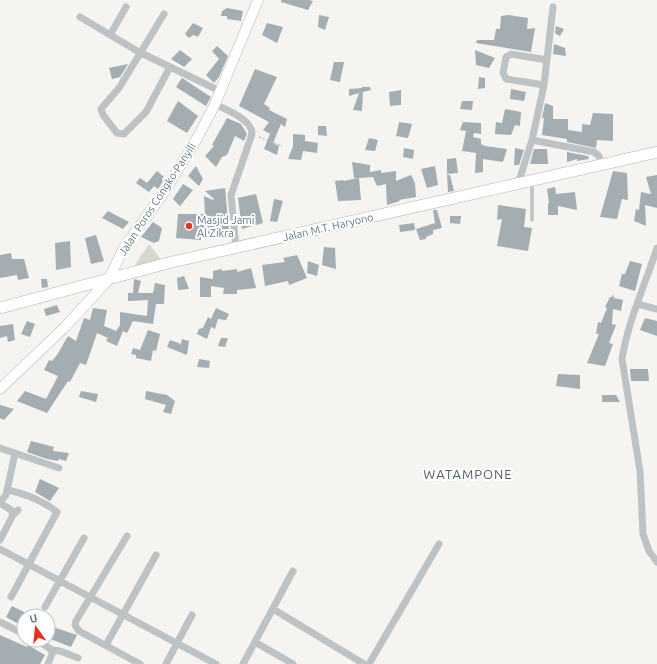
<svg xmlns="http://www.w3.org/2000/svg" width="657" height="664" viewBox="0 0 657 664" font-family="Ubuntu,sans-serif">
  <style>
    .green { fill: #d4d9d0 }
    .building { fill: #a3adb2 }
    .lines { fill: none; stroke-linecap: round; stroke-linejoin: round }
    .secondary-casing { stroke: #afb6b9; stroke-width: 11 }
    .trunk-casing { stroke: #b0b5b7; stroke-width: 12 }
    .path { stroke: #b7babc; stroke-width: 1.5; stroke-dasharray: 2 2; stroke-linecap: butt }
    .service { stroke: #bdc2c5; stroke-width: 3.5 }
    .minor { stroke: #bdc2c5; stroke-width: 7 }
    .secondary { stroke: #fff; stroke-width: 10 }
    .trunk { stroke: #fff; stroke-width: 11 }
    .poi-dot { fill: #e33422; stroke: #fff; stroke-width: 1.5 }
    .labels { text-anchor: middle; stroke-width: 4; stroke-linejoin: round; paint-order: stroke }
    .street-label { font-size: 11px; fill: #637882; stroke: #fff }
    .poi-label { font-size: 11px; fill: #637882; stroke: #fff; text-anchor: start }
    .quarter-label { font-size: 13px; letter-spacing: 1px; fill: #516067; stroke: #fff }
  </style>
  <rect width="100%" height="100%" fill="#f5f4f0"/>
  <!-- green -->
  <path class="green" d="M149 244 162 261 133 268Z"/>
  <!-- building -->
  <path class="building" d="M281 0H309L313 1 308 10 281 2Z
    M227 8 243 11 241 21 227 19V16H221L222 11Z
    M319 15 329 17 325 30 318 27Z
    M509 15 528 18 527 29 535 28 531 52 476 43 477 40H494L496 29H500L501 16Z
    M193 23 203 28 198 37 193 35 189 38 185 34Z
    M267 23 283 27 277 43 262 35Z
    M556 26 564 29 560 36 555 33Z
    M554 44 565 48 566 56 553 54Z
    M217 46 228 56 219 77 214 83 206 75 219 59 212 51Z
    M180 50 192 59 184 67 171 59Z
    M475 50 495 58 489 68 476 65Z
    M334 62H344L340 82 330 80Z
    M128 64 120 77 112 79 109 68Z
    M255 69 277 77 264 104 270 108 269 110 287 119 285 127 281 124 273 143 279 146 277 155 264 149 270 134 263 130 269 122 239 106Z
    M479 77 485 78V88L478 89Z
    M182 78 211 97 206 106 176 87Z
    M362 86 363 87H370L371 90 363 92 362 111 353 110 359 93 349 96V89L362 88Z
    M511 89 526 92 524 101 510 99Z
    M401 90V105L390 106 389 92Z
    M178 101 198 116 187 133 167 121Z
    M462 101H473L472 110 460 109Z
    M545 103 553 106V119H568V130L582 132V124L590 125 593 113 613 114V141L597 140 596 148 567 142V139L542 135 544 118H542Z
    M505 109 521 112 520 126 515 125 511 135 495 134 496 122 502 123Z
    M227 118 241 124 247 134 244 141 235 136 227 155 222 157 216 167 205 156 214 146 212 145Z
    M399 122 412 124 408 138 396 136Z
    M463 122 481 123V134L474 133 473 137 481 139V144L485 146 507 149 503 162 483 159V172L475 173 476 153 462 151 466 131 460 130Z
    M318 126H326L327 136 318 135Z
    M293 134 305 135V141L318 143 317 153 303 151 301 160 288 159 293 146Z
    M369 138 378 140 375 151 365 150Z
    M404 148 414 150 413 159 403 157Z
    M515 148 524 150 519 165H514Z
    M534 149H547L548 164H530Z
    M567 152 588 156 589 159 577 161V159L567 162Z
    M456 158 458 173 447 174V159Z
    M352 162 370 165V172L381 170V173L396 171V181L411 175 415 183 416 197 399 200 400 201 387 205 386 184 377 186 373 177 359 178 361 200 338 201 335 181 343 180 344 181 358 178H354Z
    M196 166 203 179 199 186 188 176Z
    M435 166 438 185 427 188 421 169Z
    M157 171 165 178 158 189 154 186 149 192 136 183 140 178 147 183Z
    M613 171 627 173 628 200 622 199 617 219 600 217Z
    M447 175H450L454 191 448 192Z
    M657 175V208L645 205 646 226 634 221 636 209 639 210 641 192 651 194 646 177Z
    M183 184 193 190 180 206 173 199Z
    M555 187 556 194 575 192 577 210 558 206V215H548V203H549L547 189Z
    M225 188 229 231 201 235V240L176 238 178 214H205L204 196 213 200 214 199 205 191Z
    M256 194 263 223 242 229 238 198Z
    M274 199 283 201 277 222 270 221Z
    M498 205 526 209 524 227 532 228 528 251 497 246 502 219 497 220Z
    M433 210H437L442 228 433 230V234L426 237V239L420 240 416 229 435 223Z
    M108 211 129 222 123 229 102 218Z
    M450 216H461L460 224 450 223Z
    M153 222 162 228 159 241 154 243 141 237Z
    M414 223 415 230 400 232 399 225Z
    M96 235 104 261 91 264 85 238Z
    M70 241 71 267 56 270 55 243Z
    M324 247 335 248 336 269 322 265Z
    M11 253 12 259H24L29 278 18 280 17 275 0 278V255Z
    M297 255 307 278 289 285 288 281 265 286 262 265 285 262 283 258Z
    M308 261 319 265 317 276 307 273Z
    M630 261 642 264 635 291 619 286 622 274H625Z
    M251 268 256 288 237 290V294H223L224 288 211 286V297H200V277L213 279V271L222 269V271L237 269V272Z
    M184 276 189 289 178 290 177 278Z
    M41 279H47L48 287 42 288Z
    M134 279 141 281 138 293H153L155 283 165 285 164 304H156L153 324 133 321 127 333 123 331 117 346 106 341 108 338 97 333 86 365 80 363 70 382 68 381 47 413 17 401 25 391 46 399 58 376 44 370 49 360 52 361 57 355 68 336 76 341 84 318 90 320 93 308 107 310 104 326 116 331 120 325V312L147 316 148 300 128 301V293H133Z
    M613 294 614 298 623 300 621 311 613 309 612 324 616 325 609 343 613 344 605 366 587 363 599 334H596L598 322 601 323 607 308 605 307 610 297H612Z
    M57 305 60 312 46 316 44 309Z
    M216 308 229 314 226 320 218 319 215 329 211 327 207 339 197 334 199 329 203 328 208 317 211 319Z
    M645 318 657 321V336L640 330Z
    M27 321 35 324 30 337 21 334Z
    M13 324 15 340 8 342 7 336 0 338V326Z
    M148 330 160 334 156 351 153 350 151 361 136 358V355L131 354 133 348 140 350Z
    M221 338H228L225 347 218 346Z
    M182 339 189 341 187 355 167 347 170 340 181 344Z
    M199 359 210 361 209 368 197 367Z
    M630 369H648L649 381H631Z
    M558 374 580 375V389L556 386Z
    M81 391 98 394 96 402 79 397Z
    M146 391 167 395 175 401 171 414 163 412 166 405 145 399Z
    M602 395H616L620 402H602Z
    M0 405 14 409 4 420 0 418Z
    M31 441 54 447 53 451 69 453 66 461 59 459 58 461 47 459 27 452Z
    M40 479 59 488 50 501 35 492Z
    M12 606 24 612V627L6 617Z
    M50 626 77 635 71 647 48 638Z
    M0 635 27 647 28 645 45 655 40 664H0Z"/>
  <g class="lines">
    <defs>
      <path id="secondary" d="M0 389 65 327 109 279 123 249 165 191 199 135 215 104 258 0"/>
      <path id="trunk" d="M0 308 168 263 657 152"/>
    </defs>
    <!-- secondary casing -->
    <use href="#secondary" class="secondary-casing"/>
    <!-- trunk casing -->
    <use href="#trunk" class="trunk-casing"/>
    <!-- path -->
    <path class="path" d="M259 137 282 146"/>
    <!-- service -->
    <path class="service" d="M532 220V182"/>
    <!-- minor -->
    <path class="minor" d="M164 14 119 88 101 109 103 115 117 133 124 134 146 112 170 67
      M80 17 139 52 220 91
      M110 35 126 7
      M544 85 506 79 503 73 506 57 511 54 547 60
      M215 104C226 110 252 119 252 134L231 195 236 248
      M532 140 594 152 599 156 602 165
      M518 184 532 140 544 85 553 7
      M657 248C645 285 628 321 622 359L640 471 643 534 649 551 657 562
      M637 304 657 309
      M0 448 59 468
      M8 490C27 494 42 500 57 512L11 597
      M0 502 6 495 14 458
      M0 503 11 510 13 515
      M127 536 76 621 75 625 79 631 140 664
      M0 540 13 515 18 510
      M0 549 216 664
      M45 607 84 538
      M273 609 364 664
      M0 622 24 634
      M37 640 52 650V654L48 664
      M255 642 293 664
      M106 645 156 555
      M52 650 60 651 78 658
      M166 664 192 615
      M243 664 293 571
      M369 664 439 544"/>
    <!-- secondary -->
    <use href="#secondary" class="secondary"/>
    <!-- trunk -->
    <use href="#trunk" class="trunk"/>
  </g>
  <!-- markers -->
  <circle class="poi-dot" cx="189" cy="226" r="4"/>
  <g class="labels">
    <!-- street labels -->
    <g class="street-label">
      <text transform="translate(157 199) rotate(-57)" y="4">Jalan Poros Congko-Panyili</text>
      <text transform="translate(328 227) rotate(-13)" y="4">Jalan M.T. Haryono</text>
    </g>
    <!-- poi labels -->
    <g class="poi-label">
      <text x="197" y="224">Masjid Jami<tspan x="197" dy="13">Al Zikra</tspan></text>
    </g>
    <!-- quarter labels -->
    <g class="quarter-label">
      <text x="468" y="479">WATAMPONE</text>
    </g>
  </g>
  <!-- north arrow -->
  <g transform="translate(36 628) rotate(345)"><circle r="19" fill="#ffffff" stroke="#c1c9cd"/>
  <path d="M0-3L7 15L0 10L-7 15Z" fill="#e33422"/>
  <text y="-6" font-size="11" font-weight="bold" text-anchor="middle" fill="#637882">U</text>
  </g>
</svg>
